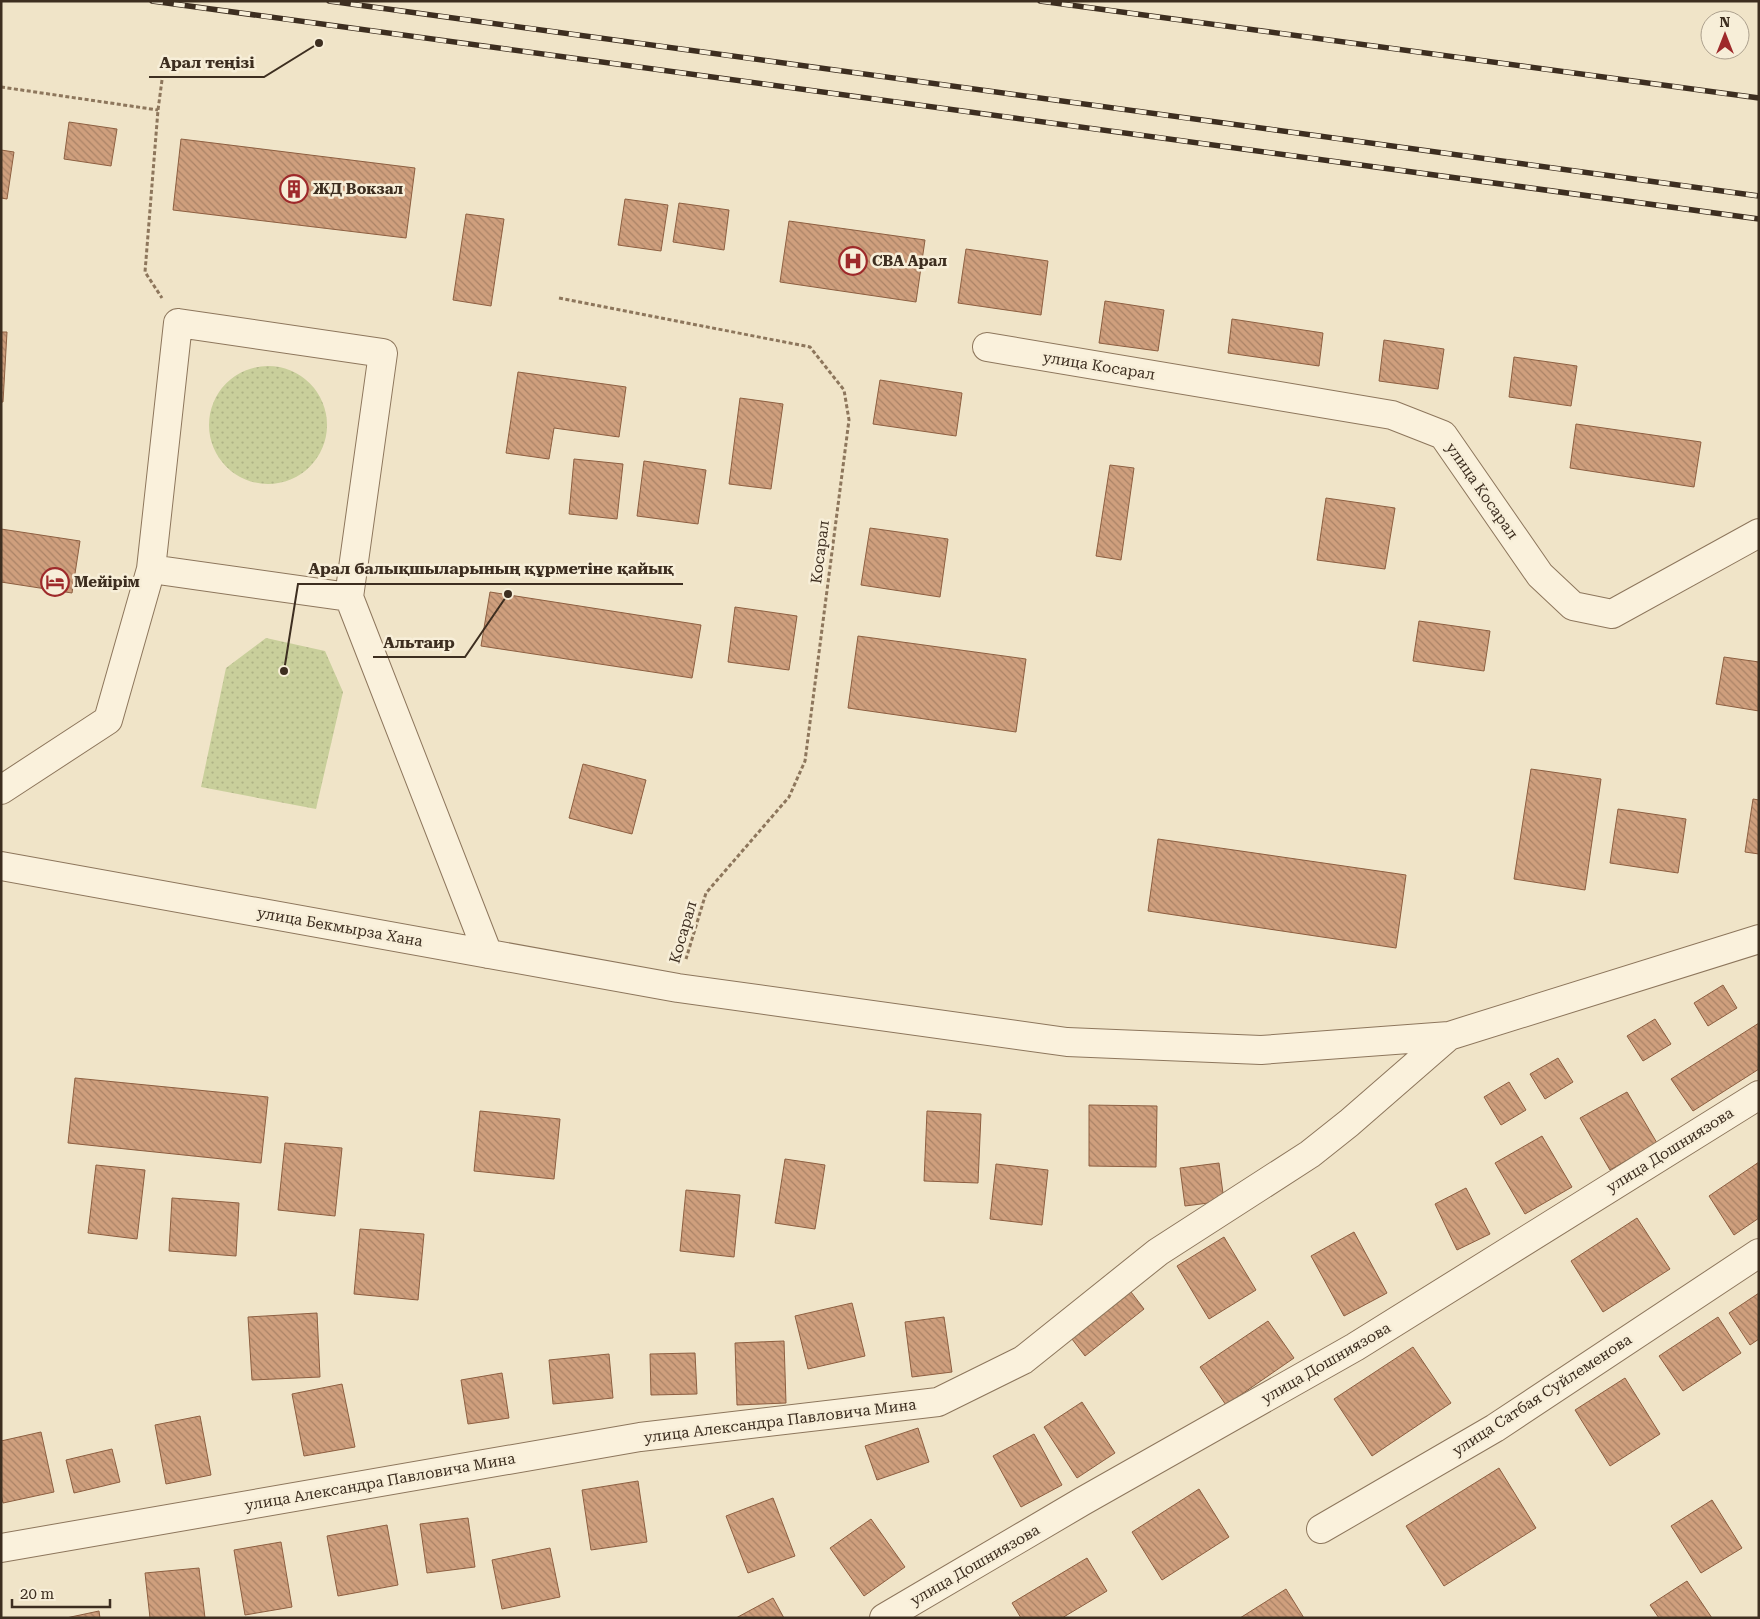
<svg xmlns="http://www.w3.org/2000/svg" width="1760" height="1619" viewBox="0 0 1760 1619" font-family="'Roboto Serif',serif">
  <style>
    .grass { fill: url(#grass-dots) }
    .building { fill: url(#building-back-hatch); stroke: #8d5f41 }
    .lines { fill: none; stroke-linecap: round; stroke-linejoin: round }
    .minor-casing { stroke: #8d765c; stroke-width: 30 }
    .path { stroke: #8d765c; stroke-width: 3; stroke-dasharray: 4 2.5; stroke-linecap: butt }
    .minor { stroke: #faf1dc; stroke-width: 28 }
    .rail-casing { stroke: #3d2e20; stroke-width: 5.5 }
    .rail { stroke: #f7eed8; stroke-width: 4; stroke-dasharray: 11; stroke-linecap: butt }
    .labels { text-anchor: middle; stroke-width: 5; stroke-linejoin: round; paint-order: stroke }
    .poi-label { font-size: 15px; font-weight: bold; fill: #3d2e20; stroke: #f7eed8; text-anchor: start }
    .street-label { font-size: 15px; fill: #3d2e20; stroke: #f7eed8 }
    .leader { fill: none; stroke: #3d2e20; stroke-width: 2 }
    .callout-dot { fill: #3d2e20; stroke: #f7eed8; stroke-width: 2 }
    .callout-label { font-size: 16px; text-anchor: middle; font-weight: bold; fill: #3d2e20; stroke: #f7eed8; stroke-width: 5; stroke-linejoin: round; paint-order: stroke }
  </style>
  <defs>
    <pattern id="grass-dots" width="8" height="8" patternUnits="userSpaceOnUse" patternTransform="scale(1.25)"><rect width="8" height="8" fill="#c9cf9b"/><path d="M2 2h.1M6 6h.1" fill="none" stroke="#aeb285" stroke-width="1.8" stroke-linecap="round"/></pattern>
    <pattern id="building-back-hatch" width="6" height="6" patternUnits="userSpaceOnUse" patternTransform="scale(1.25)"><rect width="6" height="6" fill="#cf9f7d"/><path d="M-1 5l2 2M0 0l6 6M5-1l2 2" fill="none" stroke="#a98266"/></pattern>
  </defs>
  <rect width="100%" height="100%" fill="#f0e4c8"/>
  <!-- grass -->
  <path class="grass" d="M209 425a59 59 0 1 1 118 0a59 59 0 1 1-118 0Z
    M266 638 325 651 343 692 316 809 201 787 226 668Z"/>
  <!-- building -->
  <path class="building" d="M69 122 117 129 111 166 64 159Z
    M181 139 415 168 406 238 173 210Z
    M1 150 14 152 7 199 1 198Z
    M625 199 668 205 661 251 618 245Z
    M679 203 729 210 724 250 673 242Z
    M466 214 504 219 491 306 453 300Z
    M789 221 925 240 916 302 780 282Z
    M966 249 1048 261 1041 315 958 303Z
    M1105 301 1164 310 1158 351 1099 343Z
    M1232 319 1323 333 1319 366 1228 353Z
    M1 332H7L3 402H1Z
    M1384 340 1444 349 1438 389 1379 381Z
    M1514 357 1577 366 1571 406 1509 397Z
    M518 372 626 387 619 437 554 428 549 459 506 453Z
    M880 380 962 393 956 436 873 424Z
    M740 398 783 404 771 489 729 484Z
    M1576 424 1701 442 1694 487 1570 468Z
    M574 459 623 464 617 519 569 514Z
    M644 461 706 470 698 524 637 516Z
    M1110 465 1134 468 1121 560 1096 556Z
    M1326 498 1395 508 1385 569 1317 560Z
    M870 528 948 539 940 597 861 585Z
    M1 529 80 541 72 593 1 582Z
    M490 592 701 625 692 678 481 646Z
    M735 607 797 616 789 670 728 662Z
    M1419 621 1490 631 1484 671 1413 661Z
    M858 636 1026 659 1016 732 848 708Z
    M1724 657 1759 662V711L1716 704Z
    M583 764 646 780 632 834 569 818Z
    M1531 769 1601 779 1585 890 1514 879Z
    M1753 799 1759 800V854L1745 852Z
    M1618 809 1686 819 1678 873 1610 863Z
    M1158 839 1406 875 1396 948 1148 911Z
    M1723 985 1737 1008 1708 1026 1694 1003Z
    M1655 1019 1671 1044 1643 1061 1627 1036Z
    M1759 1023V1069L1693 1111 1671 1079Z
    M1558 1058 1573 1082 1545 1099 1530 1074Z
    M75 1078 268 1097 261 1163 68 1143Z
    M1509 1082 1526 1110 1501 1125 1484 1097Z
    M1627 1092 1657 1143 1610 1170 1580 1118Z
    M1089 1105 1157 1106 1156 1167 1089 1166Z
    M480 1111 560 1119 554 1179 474 1171Z
    M927 1111 981 1114 978 1183 924 1181Z
    M1542 1136 1572 1187 1525 1214 1495 1163Z
    M285 1143 342 1148 335 1216 278 1210Z
    M785 1159 825 1165 815 1229 775 1223Z
    M1759 1162V1218L1734 1235 1709 1196Z
    M1219 1163 1224 1201 1185 1206 1180 1168Z
    M996 1164 1048 1170 1042 1225 990 1219Z
    M96 1165 145 1170 137 1239 88 1233Z
    M1466 1188 1490 1234 1457 1250 1435 1204Z
    M686 1190 740 1195 734 1257 680 1251Z
    M172 1198 239 1203 236 1256 169 1251Z
    M1637 1218 1670 1269 1603 1312 1571 1261Z
    M360 1229 424 1234 418 1300 354 1294Z
    M1354 1232 1387 1293 1344 1316 1311 1256Z
    M1224 1237 1256 1290 1209 1319 1177 1266Z
    M1131 1292 1144 1309 1085 1356 1072 1339Z
    M1759 1293V1339L1750 1345 1729 1313Z
    M852 1303 865 1356 808 1369 795 1316Z
    M317 1313 320 1377 252 1380 248 1317Z
    M944 1317 952 1372 912 1377 905 1322Z
    M1718 1317 1741 1353 1683 1391 1659 1356Z
    M1268 1321 1294 1358 1226 1405 1200 1367Z
    M784 1341 786 1403 737 1405 735 1343Z
    M1413 1347 1451 1403 1372 1456 1334 1399Z
    M695 1353 697 1394 651 1395 650 1354Z
    M609 1354 613 1398 553 1404 549 1360Z
    M502 1373 509 1418 468 1424 461 1380Z
    M1625 1378 1660 1434 1610 1466 1575 1410Z
    M342 1384 355 1447 304 1456 292 1394Z
    M1082 1402 1115 1453 1077 1478 1044 1427Z
    M200 1416 211 1475 166 1484 155 1425Z
    M918 1428 929 1462 877 1480 865 1446Z
    M41 1432 54 1492 3 1503 1 1494V1441Z
    M1034 1434 1062 1485 1021 1507 993 1456Z
    M112 1449 120 1482 74 1493 66 1460Z
    M1499 1468 1536 1528 1444 1586 1406 1526Z
    M638 1481 647 1542 591 1550 582 1490Z
    M1199 1489 1229 1537 1162 1580 1132 1532Z
    M773 1498 795 1556 748 1573 726 1516Z
    M1712 1500 1742 1548 1701 1573 1671 1526Z
    M468 1518 475 1567 427 1573 420 1524Z
    M871 1519 905 1567 864 1596 830 1548Z
    M387 1525 398 1585 338 1596 327 1536Z
    M281 1542 292 1607 245 1615 234 1550Z
    M550 1548 560 1597 502 1609 492 1560Z
    M1087 1558 1107 1591 1062 1618H1021L1012 1603Z
    M199 1568 205 1618H150L145 1573Z
    M1687 1581 1712 1618H1659L1650 1605Z
    M1286 1589 1304 1618H1240Z
    M773 1598 784 1618H736Z
    M99 1611 100 1618H66Z"/>
  <g class="lines">
    <defs>
      <path id="minor" d="M987 347 1392 415 1443 435 1540 575 1573 606 1612 614 1759 533
        M151 569 349 597
        M1 790 108 720 151 569 178 323 383 353 349 597 488 954
        M1 866 678 988 1067 1042 1261 1050 1449 1036 1759 939
        M1321 1529 1495 1428 1759 1253
        M1 1548 640 1437 938 1402 1023 1360 1158 1252 1310 1154 1349 1123 1449 1036
        M884 1618 1083 1501 1355 1347 1759 1095"/>
    </defs>
    <!-- minor casing -->
    <use href="#minor" class="minor-casing"/>
    <!-- path -->
    <path class="path" d="M162 80 158 110 145 272 162 298
      M1 87 158 110
      M559 298 810 347 844 390 849 420 805 761 789 797 706 893 686 959"/>
    <!-- minor -->
    <use href="#minor" class="minor"/>
    <defs>
      <path id="rail" d="M152 1 1759 219
        M329 1 1759 196
        M1040 1 1759 98"/>
    </defs>
    <!-- rail casing -->
    <use href="#rail" class="rail-casing"/>
    <!-- rail -->
    <use href="#rail" class="rail"/>
  </g>
  <!-- icons -->
  <defs>
    <symbol id="building-ring" viewBox="-11 -11 22 22"><circle r="9.5" fill="#f7eed8" stroke="#9e2a2b" stroke-width="1.5"/><path d="M-4-6H4V6H1V3H-1V6H-4ZM-2.5-4.3h1.7v1.8h-1.7ZM.8-4.3h1.7v1.8H.8ZM-2.5-1h1.7V.8h-1.7ZM.8-1h1.7V.8H.8Z" fill="#9e2a2b"/></symbol>
    <symbol id="hospital-ring" viewBox="-11 -11 22 22"><circle r="9.5" fill="#f7eed8" stroke="#9e2a2b" stroke-width="1.5"/><path d="M-5-5h3v3.5h4V-5h3V5h-3V1.5h-4V5h-3Z" fill="#9e2a2b"/></symbol>
    <symbol id="hotel-ring" viewBox="-11 -11 22 22"><circle r="9.5" fill="#f7eed8" stroke="#9e2a2b" stroke-width="1.5"/><path d="M-6-4.5h1.5V1H6V5H4.5V3h-9V5H-6ZM-4 0a1.8 1.8 0 1 1 3.6 0ZM.5 0V-2.5h3Q6-2.5 6 0Z" fill="#9e2a2b"/></symbol>
  </defs>
  <g fill-rule="evenodd">
    <use href="#building-ring" x="278" y="173" width="32" height="32"/>
    <use href="#hospital-ring" x="837" y="245" width="32" height="32"/>
    <use href="#hotel-ring" x="39" y="566" width="32" height="32"/>
  </g>
  <g class="labels">
    <!-- poi labels -->
    <g class="poi-label">
      <text x="313" y="194">ЖД Вокзал</text>
      <text x="872" y="266">СВА Арал</text>
      <text x="74" y="587">Мейірім</text>
    </g>
    <!-- street labels -->
    <g class="street-label">
      <text transform="translate(1099 366) rotate(9)" y="5">улица Косарал</text>
      <text transform="translate(1482 491) rotate(55)" y="5">улица Косарал</text>
      <text transform="translate(820 552) rotate(-83)" y="5">Косарал</text>
      <text transform="translate(340 927) rotate(10)" y="5">улица Бекмырза Хана</text>
      <text transform="translate(683 932) rotate(-74)" y="5">Косарал</text>
      <text transform="translate(1670 1150) rotate(-32)" y="5">улица Дошниязова</text>
      <text transform="translate(1326 1363) rotate(-30)" y="5">улица Дошниязова</text>
      <text transform="translate(1542 1395) rotate(-33)" y="5">улица Сатбая Суйлеменова</text>
      <text transform="translate(780 1421) rotate(-7)" y="5">улица Александра Павловича Мина</text>
      <text transform="translate(380 1482) rotate(-10)" y="5">улица Александра Павловича Мина</text>
      <text transform="translate(975 1565) rotate(-30)" y="5">улица Дошниязова</text>
    </g>
  </g>
  <!-- callouts -->
  <path class="leader" d="M319 43L264 77H149M284 671L298 584H683M508 594L465 657H373"/>
  <g class="callout-dot">
    <circle cx="319" cy="43" r="5"/>
    <circle cx="284" cy="671" r="5"/>
    <circle cx="508" cy="594" r="5"/>
  </g>
  <g class="callout-label">
    <text x="207" y="68">Арал теңізі</text>
    <text x="491" y="574">Арал балықшыларының құрметіне қайық</text>
    <text x="419" y="648">Альтаир</text>
  </g>
  <!-- border -->
  <rect width="1760" height="1619" fill="none" stroke="#3d2e20" stroke-width="5"/>
  <!-- north arrow -->
  <g transform="translate(1725 35)"><circle r="24" fill="#f7eed8" stroke="#ada18e"/>
  <path d="M0-4L9 19L0 12L-9 19Z" fill="#9e2a2b"/>
  <text y="-8" font-size="14" font-weight="bold" text-anchor="middle" fill="#3d2e20">N</text>
  </g>
  <!-- scale -->
  <path d="M12 1599v8h98v-8" fill="none" stroke="#3d2e20" stroke-width="2.5"/>
  <text x="20" y="1599" font-size="15" fill="#3d2e20" stroke="#f7eed8" stroke-width="4" paint-order="stroke">20 m</text>
</svg>
